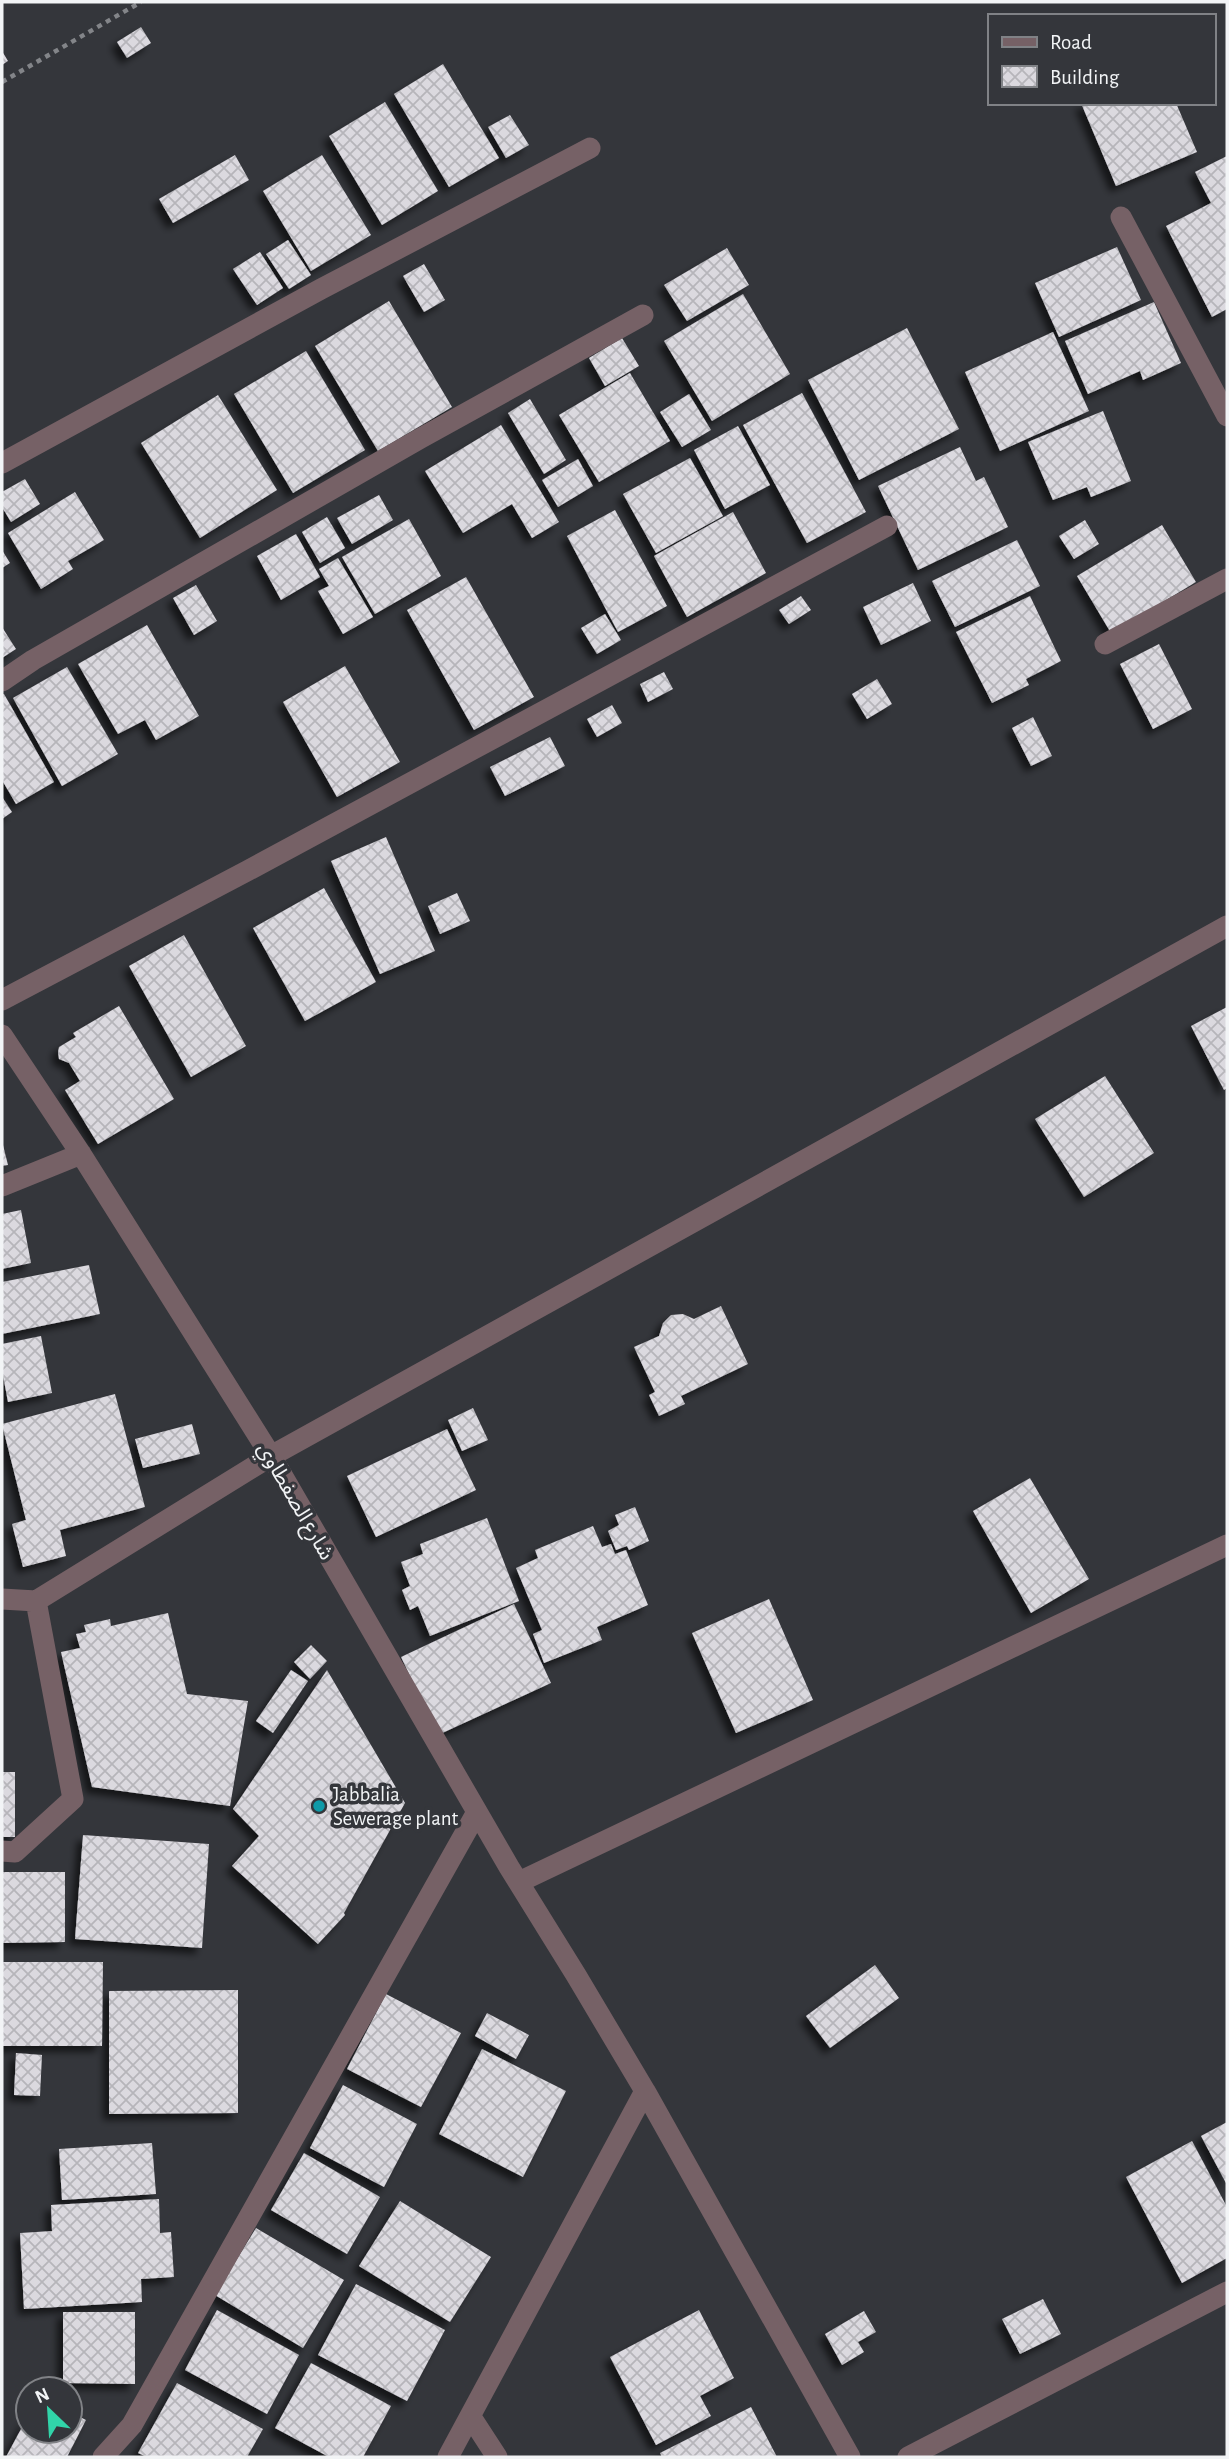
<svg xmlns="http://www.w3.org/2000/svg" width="1229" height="2459" viewBox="0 0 1229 2459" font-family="'Alegreya Sans','Noto Sans Arabic',sans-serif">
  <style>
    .building { fill: url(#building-cross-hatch); filter: url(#shadow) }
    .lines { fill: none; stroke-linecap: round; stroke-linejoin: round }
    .path { stroke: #838589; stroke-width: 4.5; stroke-dasharray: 5 5; stroke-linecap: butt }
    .minor { stroke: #766166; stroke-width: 21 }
    .culture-dot { fill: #0f9aa8; stroke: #34363b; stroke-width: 2.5 }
    .labels { text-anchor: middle; stroke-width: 7; stroke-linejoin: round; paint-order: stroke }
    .street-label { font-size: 21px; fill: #f2f4f6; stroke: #34363b }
    .poi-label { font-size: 21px; fill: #f2f4f6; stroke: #34363b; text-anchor: start }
  </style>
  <defs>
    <pattern id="building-cross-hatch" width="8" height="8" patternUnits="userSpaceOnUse" patternTransform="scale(1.75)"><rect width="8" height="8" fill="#dbd9df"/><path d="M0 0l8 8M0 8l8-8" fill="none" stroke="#b6b5ba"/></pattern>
    <filter id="shadow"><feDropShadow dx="-6" dy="6" stdDeviation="3.5" flood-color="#0009"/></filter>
  </defs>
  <rect width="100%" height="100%" fill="#34363b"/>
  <!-- building -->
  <path class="building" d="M141 27 151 43 127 58 117 42Z
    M2 51 8 61 2 65Z
    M443 64 499 158 449 187 394 94Z
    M385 102 438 191 382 225 329 136Z
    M1081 103H1176L1197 152 1116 186Z
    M510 115 529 145 506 158 488 127Z
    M235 155 249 180 173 223 159 199Z
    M322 155 371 235 311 271 263 191Z
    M1227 156V309L1212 317 1166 226 1211 203 1195 172Z
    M288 240 311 275 289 289 266 254Z
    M1117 247 1141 300 1059 337 1035 283Z
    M727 248 749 285 687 321 664 285Z
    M260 252 283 288 257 305 233 269Z
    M424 264 445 300 424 312 403 276Z
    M743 294 790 374 712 421 664 341Z
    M389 301 452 407 378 451 315 346Z
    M1154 302 1181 363 1143 380 1140 371 1088 394 1065 341Z
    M907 328 959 429 859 480 808 380Z
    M1053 332 1089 411 1000 451 965 372Z
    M622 338 639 366 605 386 589 358Z
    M306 351 365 450 293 493 234 394Z
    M630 373 670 441 599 482 559 415Z
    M802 393 866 512 807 543 743 425Z
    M689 394 711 430 682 447 660 412Z
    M218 395 277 490 200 538 141 443Z
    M530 399 566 460 544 474 508 413Z
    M1103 411 1131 481 1091 497 1087 487 1053 500 1028 442Z
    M501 425 559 522 532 538 512 504 463 533 425 471Z
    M738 426 770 485 725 509 694 450Z
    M960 447 976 481 984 477 1008 527 918 570 878 486Z
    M690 458 723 516 656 553 623 494Z
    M578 459 593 486 558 507 542 480Z
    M25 479 40 504 11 522 2 507V492Z
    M75 492 104 540 68 561 73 569 41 589 8 533Z
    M379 495 393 520 352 544 337 518Z
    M615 510 667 606 618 632 567 536Z
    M733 512 766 573 687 617 654 556Z
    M327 517 345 548 320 563 302 532Z
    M409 519 441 576 375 614 342 557Z
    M1085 520 1099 544 1074 559 1059 536Z
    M1162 525 1196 582 1111 633 1077 576Z
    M296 534 320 577 281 600 257 556Z
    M1017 540 1040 586 955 627 932 581Z
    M2 550 10 563 2 568Z
    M338 558 373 617 343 634 318 591 329 586 319 569Z
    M466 577 534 697 474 730 407 610Z
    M913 583 931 621 881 645 863 607Z
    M196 585 217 621 194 635 173 598Z
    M801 596 811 610 789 624 779 610Z
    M1030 596 1061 661 1026 679 1029 685 992 703 956 632Z
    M605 614 621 640 597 654 581 628Z
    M147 625 199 716 156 740 145 720 118 734 78 664Z
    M2 627 16 649 2 658Z
    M1159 644 1192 709 1153 729 1120 664Z
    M345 666 400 762 337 797 283 702Z
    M67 667 118 754 62 786 13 698Z
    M664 672 673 689 648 702 640 684Z
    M877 679 892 704 867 719 852 694Z
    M4 694 54 782 16 804 2 780V695Z
    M612 705 622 723 597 737 587 719Z
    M1033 717 1052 756 1031 766 1012 728Z
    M550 737 565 766 505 796 490 767Z
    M2 797 12 812 2 819Z
    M386 837 435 951 380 974 331 861Z
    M324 888 376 982 305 1021 253 928Z
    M457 893 470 921 440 934 428 906Z
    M184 935 246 1046 191 1077 129 966Z
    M119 1006 174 1099 98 1144 65 1090 80 1081 69 1063 59 1059 58 1052 59 1047 76 1037 73 1033Z
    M1227 1007V1088L1224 1090 1191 1026Z
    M1105 1076 1154 1153 1084 1197 1035 1119Z
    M2 1141 8 1165 2 1166Z
    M21 1210 31 1263 2 1269V1214Z
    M89 1265 100 1314 2 1334V1282Z
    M721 1306 748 1364 681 1396 685 1404 659 1416 649 1395 655 1392 634 1347 659 1336 663 1323 671 1315 683 1314 694 1319Z
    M41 1336 52 1393 8 1402 2 1370V1344Z
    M115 1394 145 1507 60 1530 66 1556 23 1567 12 1524 26 1520 2 1424Z
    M473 1408 488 1440 462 1451 448 1420Z
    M192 1424 200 1454 143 1468 135 1439Z
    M447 1429 476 1490 376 1537 347 1476Z
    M1030 1478 1089 1579 1031 1613 973 1511Z
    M635 1507 649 1541 629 1550 627 1546 616 1550 608 1531 619 1525 615 1515Z
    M487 1518 519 1601 430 1636 418 1606 410 1610 402 1590 410 1586 401 1562 423 1554 420 1544Z
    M593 1526 602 1547 611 1544 615 1554 626 1550 648 1605 597 1627 602 1640 544 1663 533 1634 542 1630 516 1568 538 1558 535 1550Z
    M769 1599 813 1700 736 1733 692 1633Z
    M514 1604 551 1683 438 1735 401 1657Z
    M168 1613 187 1694 248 1701 230 1806 92 1787 61 1652 80 1648 76 1634 86 1632 84 1625 110 1619 111 1626Z
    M311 1645 327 1661 310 1679 294 1662Z
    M291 1670 308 1681 273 1733 256 1721Z
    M327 1670 405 1803 344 1913 345 1915 318 1944 232 1866 259 1836 233 1809Z
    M2 1772H15V1837H2Z
    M83 1835 209 1844 202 1948 75 1939Z
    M2 1872H65V1942L2 1943Z
    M2 1962H103L102 2046H2Z
    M875 1965 899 1998 830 2048 806 2016Z
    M238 1990V2113L109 2114V1991Z
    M386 1994 461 2033 421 2107 347 2069Z
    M487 2013 529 2035 516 2059 475 2036Z
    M482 2049 566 2091 523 2177 439 2134Z
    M16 2053 42 2055 40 2096 14 2095Z
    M343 2085 417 2124 384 2187 310 2148Z
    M1227 2122V2185L1201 2136Z
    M1192 2141 1227 2207V2258L1182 2283 1126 2177Z
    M152 2143 156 2194 62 2200 59 2149Z
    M304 2153 380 2197 347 2254 271 2210Z
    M159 2199 160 2233 171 2232 174 2277 141 2279 142 2302 24 2309 20 2233 52 2231 51 2205Z
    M400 2201 491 2257 450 2322 359 2266Z
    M256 2228 344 2280 303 2348 215 2295Z
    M356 2284 445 2330 407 2401 318 2355Z
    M1043 2299 1061 2334 1020 2354 1002 2319Z
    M217 2310 299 2355 267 2414 185 2370Z
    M699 2310 734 2378 700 2396 711 2416 656 2445 610 2357Z
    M864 2311 876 2332 858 2342 864 2352 842 2365 825 2334Z
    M63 2312H135V2384L63 2383Z
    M311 2363 391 2406 363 2457H329L275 2428Z
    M177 2383 263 2429 247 2457H147L138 2453Z
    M751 2407 777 2457H662L660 2453Z
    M70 2412 86 2420 67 2457H6L28 2416V2431H70Z"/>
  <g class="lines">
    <!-- path -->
    <path class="path" d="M2 82 141 2"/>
    <!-- minor -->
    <path class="minor" d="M1121 217 1227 416
      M2 463 321 289 590 148
      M1105 644 1227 579
      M2 681 33 660 421 438 643 315
      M2 1000 247 871 887 526
      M2 1035 81 1154 271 1456 509 1867 576 1975 645 2091 850 2457
      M2 1186 81 1154
      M2 1599 36 1601 271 1456 1227 926
      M2 1851 15 1852 73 1799 36 1601
      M519 1882 1227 1545
      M471 2417 497 2457
      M103 2457 132 2425 477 1812
      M448 2457 645 2091
      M908 2457 1227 2292"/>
  </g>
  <!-- markers -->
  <circle class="culture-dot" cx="319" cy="1806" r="7"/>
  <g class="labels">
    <!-- street labels -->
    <g class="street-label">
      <text transform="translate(296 1501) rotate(60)" y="7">شارع الصفطاوي</text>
    </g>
    <!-- poi labels -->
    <g class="poi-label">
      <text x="333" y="1801">Jabbalia<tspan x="333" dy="24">Sewerage plant</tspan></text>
    </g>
  </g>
  <!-- border -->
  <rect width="1229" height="2459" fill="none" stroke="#f2f4f6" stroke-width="7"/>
  <!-- legend -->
  <rect x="988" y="14" width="228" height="91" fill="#34363b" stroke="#808286" stroke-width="2"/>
  <rect x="1002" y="37" width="35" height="10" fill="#766166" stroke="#808286" stroke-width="2"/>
  <text x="1050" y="49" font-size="21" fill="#f2f4f6">Road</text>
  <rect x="1002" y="66" width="35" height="21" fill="url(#building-cross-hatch)" stroke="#808286" stroke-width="2"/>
  <text x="1050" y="84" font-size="21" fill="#f2f4f6">Building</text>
  <!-- north arrow -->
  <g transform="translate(49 2410) rotate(335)"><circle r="33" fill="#34363b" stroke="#808286" stroke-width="2"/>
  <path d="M0-5L12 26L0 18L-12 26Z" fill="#31d4a9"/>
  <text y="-10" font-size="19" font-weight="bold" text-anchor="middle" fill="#f2f4f6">N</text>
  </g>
</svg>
